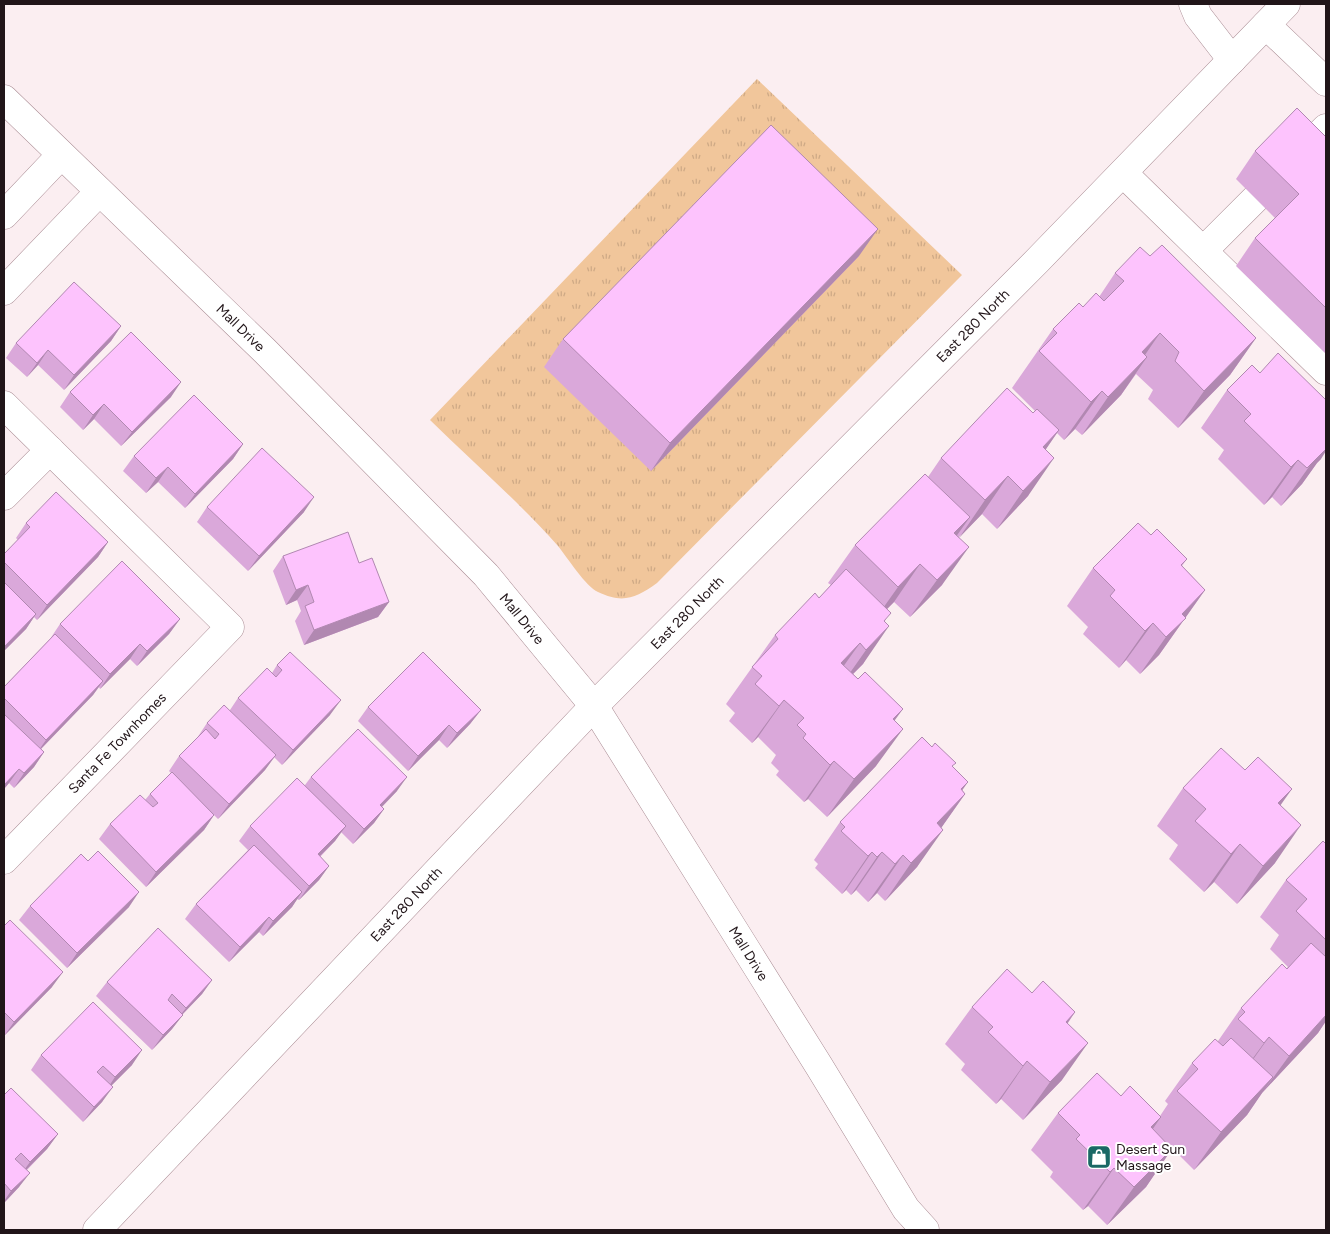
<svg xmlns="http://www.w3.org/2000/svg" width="1330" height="1234" viewBox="0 0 1330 1234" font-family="Figtree,sans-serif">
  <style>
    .grass { fill: url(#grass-tufts) }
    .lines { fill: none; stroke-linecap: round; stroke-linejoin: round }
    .minor-casing { stroke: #a98b93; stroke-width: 29 }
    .major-casing { stroke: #a98b93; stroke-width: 29 }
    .minor { stroke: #fff; stroke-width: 28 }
    .major { stroke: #fff; stroke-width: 28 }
    .wall { fill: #daa8da }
    .shaded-wall { fill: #b188b1 }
    .building { fill: #fdc3fd; stroke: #b188b1 }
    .labels { text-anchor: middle; stroke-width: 4; stroke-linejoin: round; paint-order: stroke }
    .street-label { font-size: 14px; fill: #211519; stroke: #fff }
    .poi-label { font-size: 14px; fill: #211519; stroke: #fff; text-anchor: start }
  </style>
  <defs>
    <pattern id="grass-tufts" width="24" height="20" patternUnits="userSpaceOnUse" patternTransform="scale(1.25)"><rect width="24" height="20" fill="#f1c69b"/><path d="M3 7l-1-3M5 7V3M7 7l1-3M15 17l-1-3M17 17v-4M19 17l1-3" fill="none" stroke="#cea985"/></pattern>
  </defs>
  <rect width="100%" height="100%" fill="#fbeef1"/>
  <!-- grass -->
  <path class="grass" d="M757 79 962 275 657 583C636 598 623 604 598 592 586 587 567 557 558 546 519 502 473 462 430 420Z"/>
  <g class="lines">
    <defs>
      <g id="minor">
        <path d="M1193 4 1198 16 1232 60"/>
        <path d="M1266 25 1326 82"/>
        <path d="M1123 173 1326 371"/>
        <path d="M4 215 61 155"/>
        <path d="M1203 251 1326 128"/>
        <path d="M4 291 99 192"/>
        <path d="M4 405 230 627 4 860"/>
        <path d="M4 496 50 450"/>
        <path id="s1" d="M97 1230 594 706 1037 261 1286 4"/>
      </g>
      <g id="major">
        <path id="s2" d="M4 99 265 351 486 575 594 706 819 1066 906 1209 925 1230"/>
      </g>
    </defs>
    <!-- minor casing -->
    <use href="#minor" class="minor-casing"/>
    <!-- major casing -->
    <use href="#major" class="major-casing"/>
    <!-- minor -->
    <use href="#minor" class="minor"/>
    <!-- major -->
    <use href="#major" class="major"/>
  </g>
  <!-- wall -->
  <path class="wall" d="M1326 137V354L1236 266 1255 238 1275 218 1236 179 1255 151Z
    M859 256 651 471 544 367 563 339Z
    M1150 256 1256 338 1230 375 1178 428 1148 399 1153 390 1136 374 1121 395 1082 435 1075 429 1064 440 1057 433 1046 449 1028 496 997 529 982 514 959 537 942 585 910 617 894 602 887 609 885 622 863 664 853 674 894 721 876 766 827 817 808 799 804 802 776 775 779 771 771 763 776 755 758 737 752 743 729 721 735 713 726 704 775 635 819 598 831 585 828 583 855 545 928 477 941 458 1033 413 1035 411 1012 388 1053 329 1083 307 1099 297 1115 273Z
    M121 326 111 341 64 390 38 365 27 377 6 358 16 343Z
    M1227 390 1321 459 1317 463 1302 484 1281 506 1272 497 1264 505 1218 459 1224 450 1201 428Z
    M70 392 171 397 121 446 94 419 83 430 60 407Z
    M243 444 233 459 185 508 158 482 146 493 123 471 134 456Z
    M207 507 304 512 248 571 197 522Z
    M26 523 108 542 98 557 37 620 34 617 26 629 4 651V554L18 540 16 538Z
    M1151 535 1187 559 1182 566 1205 590 1159 655 1140 674 1126 660 1119 668 1083 634 1088 627 1067 606 1093 568Z
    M283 556 359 563 389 602 378 617 304 645 295 621 301 611 297 600 286 605 273 571Z
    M180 619 169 634 137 666 130 659 100 689 99 687 93 695 41 749 44 752 34 767 14 788 9 783 4 789V687L50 639 60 624Z
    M277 665 330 715 282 765 274 757 265 770 218 819 213 814 214 815 204 830 146 887 99 839 110 824 145 800 150 794 171 773 169 771 179 756 197 738 207 723 230 710 238 698 272 673Z
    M368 707 481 710 470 724 447 748 439 740 408 771 358 721Z
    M953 767 962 790 965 794 941 828 917 867 885 901 877 893 868 902 856 890 851 895 846 890 842 894 815 868 818 864 814 860 840 822Z
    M311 777 397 791 382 807 384 809 374 823 353 844 341 832 335 841 320 857 329 866 319 880 299 900 297 899 292 907 263 936 259 932 229 962 185 919 196 904 248 850 239 841 250 826 305 785Z
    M1183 788 1280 806 1275 863 1237 904 1214 882 1204 892 1169 859 1178 845 1157 826Z
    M1326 844V1021L1318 1033 1262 1093 1247 1115 1194 1170 1172 1148 1146 1187 1107 1225 1088 1206 1083 1210 1050 1177 1053 1172 1031 1150 1058 1113 1121 1096 1160 1116 1168 1104 1165 1101 1192 1063 1218 1041 1241 1008 1288 967 1270 949 1279 935 1260 917 1286 880Z
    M30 906 129 907 67 968 19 920Z
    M4 926 52 987 4 1036Z
    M212 980 202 994 183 1014 172 1029 152 1050 96 996 107 982Z
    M1032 993 1075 1012 1068 1023 1062 1080 1023 1120 1001 1099 996 1104 961 1070 965 1064 945 1044 972 1007Z
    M41 1055 132 1065 111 1086 102 1102 83 1122 31 1070Z
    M4 1095 58 1134 47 1149 27 1170 19 1187 4 1203Z"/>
  <!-- shaded-wall -->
  <path class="shaded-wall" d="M878 229 859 256 651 471 670 443Z
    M121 326 111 341 64 390 74 375Z
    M1160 333 1134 371 1142 352Z
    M1256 338 1230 375 1178 428 1204 391Z
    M48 350 38 365 27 377 37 363Z
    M1147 357 1121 395 1082 435 1108 397Z
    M181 382 171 397 121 446 132 432Z
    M1102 391 1075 429 1064 440 1091 402Z
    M104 404 94 419 83 430 93 415Z
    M1059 430 1033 468 1043 447Z
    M1326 443V451L1321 459 1317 463 1302 484 1281 506Z
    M243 444 233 459 185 508 195 494Z
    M1054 458 1028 496 997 529 1023 491Z
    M1298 460 1272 497 1264 505 1291 467Z
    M168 467 158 482 146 493 156 478Z
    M1008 476 982 514 959 538 985 500Z
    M314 497 304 512 248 571 259 556Z
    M970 517 943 555 954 533Z
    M108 542 98 557 37 620 47 605Z
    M969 547 942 585 910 617 937 580Z
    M920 564 894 602 871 625 898 587Z
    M308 585 297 600 286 605 296 590Z
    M1205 590 1159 655 1140 674 1182 614Z
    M389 602 378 617 304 645 314 630Z
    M36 614 26 629 4 651V647Z
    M180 619 169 634 137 666 147 651Z
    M1153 623 1126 660 1119 668 1145 631Z
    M889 626 863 664 840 687 866 650Z
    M860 643 833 681 841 663Z
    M140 644 130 659 100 689 110 674Z
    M103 681 93 695 36 754 46 740Z
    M341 700 330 715 282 765 293 750Z
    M784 700 758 737 752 743 779 706Z
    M903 709 876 746 893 719Z
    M481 710 470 724 447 748 457 733Z
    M449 725 439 740 408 771 418 756Z
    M903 729 876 766 827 817 854 779Z
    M44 752 34 767 14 788 24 773Z
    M276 755 265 770 218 819 229 804Z
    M834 761 808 799 804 802 830 765Z
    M19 769 9 783 4 789V785Z
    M407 777 397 791 370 819 380 805Z
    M968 782 945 815 965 794 939 831 911 861 961 789Z
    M1292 789 1265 827 1278 803Z
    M384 809 374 823 353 844 364 829Z
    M214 815 204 830 146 887 156 872Z
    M1301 825 1275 863 1237 904 1263 866Z
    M346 826 335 841 307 869 318 854Z
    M943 830 917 867 885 901 911 863Z
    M1240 844 1214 882 1204 892 1231 854Z
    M872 852 846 890 842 894 868 856Z
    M882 852 856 890 851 895 877 857Z
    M903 855 877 893 868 902 895 864Z
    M329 866 319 880 299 900 309 886Z
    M139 892 129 907 67 968 77 953Z
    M302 892 292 907 263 936 273 921Z
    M269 917 259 932 229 962 240 947Z
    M63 972 52 987 4 1036 14 1022Z
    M212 980 202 994 175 1022 186 1008Z
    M1075 1012 1049 1050 1066 1022Z
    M183 1015 172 1029 152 1050 163 1035Z
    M1326 1015V1021L1318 1033 1262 1093 1289 1056Z
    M1269 1037 1242 1075 1237 1080 1264 1043Z
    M1088 1043 1062 1080 1023 1120 1050 1082Z
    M142 1050 132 1065 105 1092 115 1077Z
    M1027 1061 1001 1099 996 1104 1023 1066Z
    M1273 1077 1247 1115 1194 1170 1221 1132Z
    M113 1087 102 1102 83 1122 94 1107Z
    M1161 1117 1135 1155 1151 1127Z
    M58 1134 47 1149 19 1177 30 1162Z
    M1172 1149 1146 1187 1107 1225 1134 1187Z
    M1114 1168 1088 1206 1083 1210 1110 1172Z
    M30 1173 19 1187 4 1203V1201L11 1191Z"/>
  <!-- building -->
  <path class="building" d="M1297 108 1326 137V308L1255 238 1299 194 1255 151Z
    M771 125 878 229 670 443 563 339Z
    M1162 245 1256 338 1204 391 1175 361 1179 352 1160 333 1142 352 1147 357 1108 397 1102 391 1091 402 1039 351 1057 333 1053 329 1079 303 1083 307 1096 293 1104 301 1124 281 1115 273 1140 247 1150 256Z
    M74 282 121 326 74 375 48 350 37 363 16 343Z
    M131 332 181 382 132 432 104 404 93 415 70 392Z
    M1278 353 1326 400V449L1307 468 1298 460 1291 467 1244 421 1251 414 1227 390 1252 365 1260 373Z
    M1007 388 1033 413 1037 409 1059 430 1043 447 1054 458 1023 491 1008 476 985 500 941 458Z
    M194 395 243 444 195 494 168 467 156 478 134 456Z
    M262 448 314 497 259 556 207 507Z
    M925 474 970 517 954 533 969 547 937 580 920 564 898 587 855 545Z
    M56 492 108 542 47 605 4 562V554L30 527 26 523Z
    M1138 523 1151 535 1157 529 1187 559 1181 565 1205 590 1182 614 1186 618 1166 637 1153 623 1145 631 1110 596 1115 590 1093 568Z
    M348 532 359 563 372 558 389 602 314 630 305 606 314 602 308 585 296 590 283 556Z
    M122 561 180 619 147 651 140 644 110 674 60 624Z
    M846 569 891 613 884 621 889 626 866 650 860 643 841 663 858 679 865 672 903 709 893 719 903 729 854 779 834 761 830 765 803 738 806 734 797 725 804 718 784 700 779 706 755 684 762 676 752 667 778 639 775 635 815 593 819 598Z
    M4 582 36 614 4 647Z
    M55 634 103 681 46 740 4 698V687Z
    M290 652 341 700 293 750 238 698 267 668 276 677 282 670 277 665Z
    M423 652 481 710 457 733 449 725 418 756 368 707Z
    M224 705 276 755 229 804 179 756 206 729 215 739 219 734 207 723Z
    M4 714 44 752 24 773 19 769 4 785Z
    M358 729 407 777 380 805 384 809 364 829 311 777Z
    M922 737 932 747 935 743 956 763 952 766 968 782 961 789 965 794 937 823 943 830 911 863 903 855 895 864 882 852 877 857 872 852 868 856 841 831 845 827 840 822Z
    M1221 748 1245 770 1258 757 1292 789 1278 803 1301 825 1263 866 1240 844 1231 854 1195 821 1206 809 1183 788Z
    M172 772 214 815 156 872 110 824 140 795 153 807 158 803 150 794Z
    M297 778 346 826 318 854 329 866 309 886 250 826Z
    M1323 841 1326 844V940L1296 911 1307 899 1286 880Z
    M254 845 302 892 273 921 269 917 240 947 196 904Z
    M98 851 139 892 77 953 30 906 81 854 88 861Z
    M10 920 63 972 14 1022 4 1012V926Z
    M158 928 212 980 186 1008 172 994 168 1000 183 1015 163 1035 107 982Z
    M1311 943 1326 957V1015L1289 1056 1269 1037 1264 1043 1238 1019 1245 1012 1241 1008 1282 964 1287 969Z
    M1007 969 1032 993 1043 981 1075 1012 1066 1022 1088 1043 1050 1082 1027 1061 1023 1066 988 1032 993 1027 972 1007Z
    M93 1002 142 1050 115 1077 103 1066 97 1072 113 1087 94 1107 41 1055Z
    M1231 1038 1273 1077 1221 1132 1177 1091 1198 1069 1192 1063 1215 1039 1223 1046Z
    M1097 1073 1121 1096 1130 1086 1161 1117 1151 1127 1172 1149 1134 1187 1114 1168 1110 1172 1076 1139 1080 1135 1058 1113Z
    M11 1088 58 1134 30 1162 21 1153 15 1159 30 1173 11 1191 4 1183V1095Z"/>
  <!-- icons -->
  <defs>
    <symbol id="shop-square" viewBox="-11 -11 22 22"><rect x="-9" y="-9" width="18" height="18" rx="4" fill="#1a6865" stroke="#fff"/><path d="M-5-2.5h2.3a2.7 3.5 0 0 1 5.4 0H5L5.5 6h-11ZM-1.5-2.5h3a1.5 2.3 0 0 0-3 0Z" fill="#fff"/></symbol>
  </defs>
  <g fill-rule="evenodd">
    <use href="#shop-square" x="1085" y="1143" width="28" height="28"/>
  </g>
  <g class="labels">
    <!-- street labels -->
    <g class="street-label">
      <text dy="5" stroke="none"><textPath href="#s1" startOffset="1259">East 280 North</textPath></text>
      <text dy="5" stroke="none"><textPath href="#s2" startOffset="329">Mall Drive</textPath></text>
      <text dy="5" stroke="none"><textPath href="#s1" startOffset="854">East 280 North</textPath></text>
      <text dy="5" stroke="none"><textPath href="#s2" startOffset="734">Mall Drive</textPath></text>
      <text transform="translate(117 743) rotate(-46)" y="5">Santa Fe Townhomes</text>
      <text dy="5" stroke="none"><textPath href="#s1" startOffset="449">East 280 North</textPath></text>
      <text dy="5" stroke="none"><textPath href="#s2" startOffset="1139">Mall Drive</textPath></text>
    </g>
    <!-- poi labels -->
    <g class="poi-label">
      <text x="1116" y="1154">Desert Sun<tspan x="1116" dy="16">Massage</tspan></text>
    </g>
  </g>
  <!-- border -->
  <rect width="1330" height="1234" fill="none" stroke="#211519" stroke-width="10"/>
</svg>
